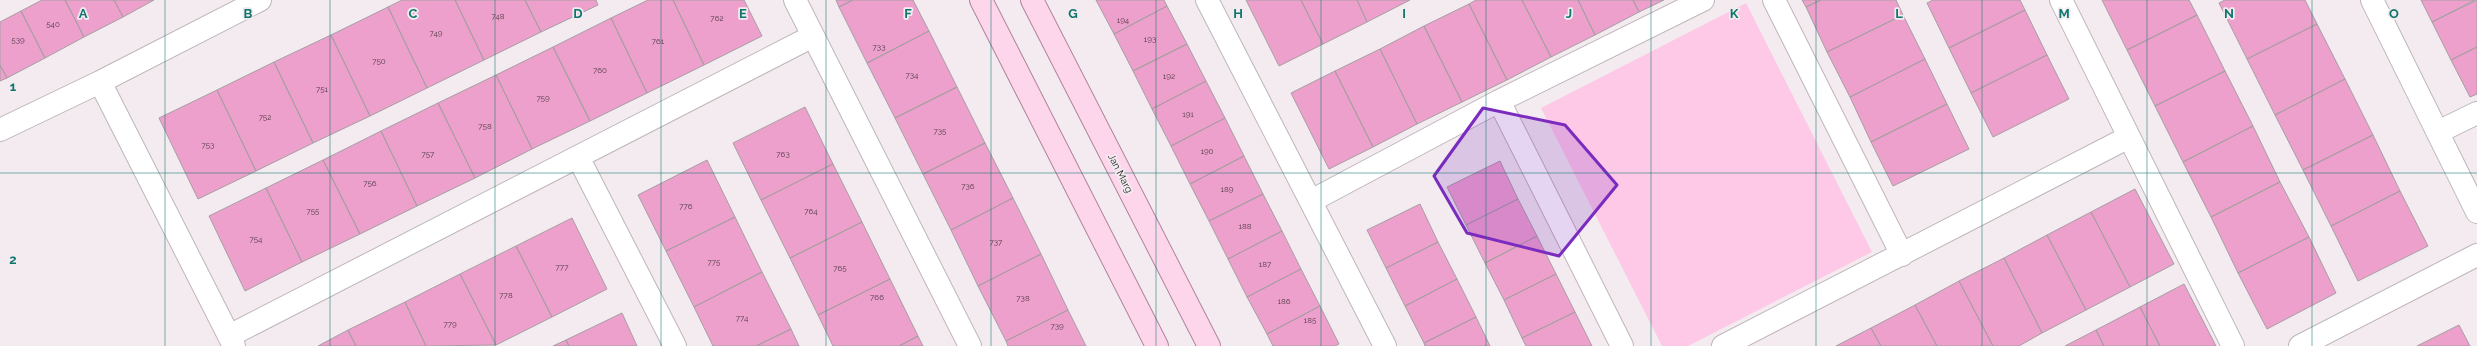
<svg xmlns="http://www.w3.org/2000/svg" width="2477" height="346" viewBox="0 0 2477 346" font-family="Raleway,sans-serif">
  <style>
    .green { fill: #fec9e6 }
    .building { fill: #eea0cc; stroke: #a69ea2 }
    .lines { fill: none; stroke-linecap: round; stroke-linejoin: round }
    .minor-casing { stroke: #beb6ba; stroke-width: 24 }
    .major-casing { stroke: #b0839c; stroke-width: 24 }
    .minor { stroke: #fff; stroke-width: 22 }
    .major { stroke: #fed6ec; stroke-width: 22 }
    .marked { fill: #7b2cbf; fill-opacity: 0.2; stroke: #7b2cbf; stroke-width: 3; stroke-linejoin: round }
    .grid { fill: none; stroke: #0f766e; stroke-width: 1; stroke-opacity: 0.55 }
    .labels { text-anchor: middle; stroke-width: 3.5; stroke-linejoin: round; paint-order: stroke }
    .number-label { font-size: 8px; fill: #523d49 }
    .street-label { font-size: 10px; fill: #1e1c1d; stroke: #f3ebef }
    .grid-label { font-size: 13px; text-anchor: middle; font-weight: bold; fill: #0f766e; stroke: #f3ebef; stroke-width: 3.5; stroke-linejoin: round; paint-order: stroke }
  </style>
  <rect width="100%" height="100%" fill="#f3ebef"/>
  <!-- green -->
  <path class="green" d="M1746 3 1872 252 1688 346H1662L1541 108Z"/>
  <!-- building -->
  <path class="building" d="M42 0H65L84 37 45 58 21 11Z
    M65 0H114L123 17 84 37Z
    M114 0H154L123 17Z
    M402 0H455L484 60 427 88 388 7Z
    M455 0H525L541 32 484 60Z
    M525 0H596L598 5 541 32Z
    M648 0H673L704 65 647 93 611 18Z
    M673 0H744L762 36 704 65Z
    M836 0H853L839 7Z
    M853 0H913L929 31 867 63 839 7Z
    M1096 0H1164L1167 6 1114 34Z
    M1246 0H1301L1323 44 1279 66Z
    M1301 0H1357L1367 22 1323 44Z
    M1357 0H1410L1367 22Z
    M1476 0H1522L1551 57 1507 80 1469 4Z
    M1522 0H1578L1595 35 1551 57Z
    M1578 0H1633L1639 12 1595 35Z
    M1633 0H1664L1639 12Z
    M1802 0H1821L1806 7Z
    M1821 0H1896L1903 15 1827 52 1806 7Z
    M1933 0H2020L2025 10 1949 48 1927 3Z
    M2102 0H2189L2197 15 2127 50Z
    M2225 0H2305L2317 24 2247 59 2219 3Z
    M2421 0H2475L2432 22Z
    M2477 0V47L2451 60 2432 22Z
    M1469 4 1507 80 1462 102 1424 26Z
    M1167 6 1187 44 1133 71 1114 34Z
    M388 7 427 88 370 116 331 35Z
    M2025 10 2047 55 1971 93 1949 48Z
    M21 11 45 58 7 78 0 65V22Z
    M1903 15 1925 59 1850 97 1827 52Z
    M2197 15 2225 71 2155 106 2127 50Z
    M611 18 647 93 590 121 553 47Z
    M2317 24 2345 79 2275 115 2247 59Z
    M1424 26 1462 102 1417 124 1380 49Z
    M929 31 957 87 895 118 867 63Z
    M331 35 370 116 313 143 274 62Z
    M1187 44 1206 81 1152 109 1133 71Z
    M553 47 590 121 532 149 496 75Z
    M2477 47V94L2470 97 2451 60Z
    M1380 49 1417 124 1373 147 1335 71Z
    M2047 55 2069 99 1993 137 1971 93Z
    M1925 59 1947 104 1871 142 1850 97Z
    M274 62 313 143 256 171 217 90Z
    M0 65 7 78 0 81Z
    M1335 71 1373 147 1329 169 1291 93Z
    M2225 71 2253 126 2183 162 2155 106Z
    M496 75 532 149 475 178 438 103Z
    M2345 79 2373 135 2303 170 2275 115Z
    M1206 81 1225 118 1171 146 1152 109Z
    M957 87 985 143 923 174 895 118Z
    M217 90 256 171 198 199 159 118Z
    M438 103 475 178 417 206 381 131Z
    M1947 104 1969 149 1893 186 1871 142Z
    M805 107 833 164 761 200 733 143Z
    M1225 118 1244 156 1190 184 1171 146Z
    M2253 126 2280 182 2211 217 2183 162Z
    M381 131 417 206 360 234 323 160Z
    M2373 135 2400 191 2331 226 2303 170Z
    M985 143 1013 198 951 230 923 174Z
    M1244 156 1263 194 1209 221 1190 184Z
    M323 160 360 234 302 262 266 188Z
    M707 160 735 217 666 251 638 195Z
    M1500 161 1518 199 1466 225 1447 187Z
    M833 164 862 222 790 258 761 200Z
    M2280 182 2309 237 2238 273 2211 217Z
    M266 188 302 262 245 291 209 216Z
    M2135 189 2174 264 2130 287 2091 212Z
    M2400 191 2428 246 2358 281 2331 226Z
    M1263 194 1282 231 1228 259 1209 221Z
    M1013 198 1041 254 978 286 951 230Z
    M1518 199 1537 236 1485 263 1466 225Z
    M1420 204 1438 242 1386 268 1367 230Z
    M2091 212 2130 287 2086 310 2047 235Z
    M735 217 762 272 694 307 666 251Z
    M572 218 607 289 552 317 516 246Z
    M862 222 890 279 818 315 790 258Z
    M1282 231 1301 269 1247 297 1228 259Z
    M2047 235 2086 310 2042 333 2004 258Z
    M1537 236 1556 274 1504 300 1485 263Z
    M2309 237 2336 293 2267 329 2238 273Z
    M1438 242 1457 279 1405 306 1386 268Z
    M516 246 552 317 496 345 460 274Z
    M1041 254 1068 310 1006 341 978 286Z
    M2004 258 2042 333 2019 346H1993L1959 281Z
    M1301 269 1320 306 1267 334 1247 297Z
    M762 272 791 329 756 346H713L694 307Z
    M460 274 496 345 426 346 405 302Z
    M1556 274 1575 312 1522 338 1504 300Z
    M890 279 918 336 899 346H833L818 315Z
    M1457 279 1476 317 1424 343 1405 306Z
    M1959 281 1993 346H1937L1915 305Z
    M2184 284 2216 346H2160L2140 307Z
    M405 302 426 346H356L348 330Z
    M1915 305 1937 346H1881L1871 328Z
    M1320 306 1339 344 1335 346H1273L1267 334Z
    M2140 307 2160 346H2104L2096 330Z
    M1068 310 1086 346H1008L1006 341Z
    M1575 312 1592 346H1526L1522 338Z
    M622 313 637 346H569L566 340Z
    M1476 317 1490 346H1425L1424 343Z
    M2459 325 2470 346H2417Z
    M1871 328 1881 346H1836Z
    M791 329 799 346H756Z
    M348 330 356 346H318Z
    M2096 330 2104 346H2065Z
    M918 336 923 346H899Z
    M566 340 569 346H553Z"/>
  <g class="lines">
    <defs>
      <path id="minor" d="M795 0 970 346
        M1207 0 1385 346
        M1774 0 1902 255
        M2061 0 2233 346
        M2372 0 2477 212
        M100 82 234 346
        M1499 101 1622 346
        M0 130 100 82 260 0
        M2438 132 2477 113
        M578 157 675 346
        M1311 201 1499 101 1703 0
        M229 336 813 36
        M1723 346 2129 137
        M2300 346 2477 255"/>
      <path id="major" d="M981 0 1157 346
        M1032 0 1209 346"/>
    </defs>
    <!-- minor casing -->
    <use href="#minor" class="minor-casing"/>
    <!-- major casing -->
    <use href="#major" class="major-casing"/>
    <!-- minor -->
    <use href="#minor" class="minor"/>
    <!-- major -->
    <use href="#major" class="major"/>
  </g>
  <!-- marked area -->
  <path class="marked" d="M1483 108 1565 125 1617 185 1559 256 1467 233 1434 176Z"/>
  <!-- grid -->
  <path class="grid" d="M165 0V346M330 0V346M495 0V346M661 0V346M826 0V346M991 0V346M1156 0V346M1321 0V346M1486 0V346M1651 0V346M1816 0V346M1982 0V346M2147 0V346M2312 0V346M0 173H2477"/>
  <g class="labels">
    <!-- number labels -->
    <g class="number-label">
      <text x="498" y="19">748</text>
      <text x="717" y="21">762</text>
      <text x="1123" y="23">194</text>
      <text x="53" y="27">540</text>
      <text x="436" y="36">749</text>
      <text x="1150" y="42">193</text>
      <text x="18" y="43">539</text>
      <text x="658" y="44">761</text>
      <text x="879" y="50">733</text>
      <text x="379" y="64">750</text>
      <text x="600" y="73">760</text>
      <text x="912" y="78">734</text>
      <text x="1169" y="79">192</text>
      <text x="322" y="92">751</text>
      <text x="543" y="101">759</text>
      <text x="1188" y="117">191</text>
      <text x="265" y="120">752</text>
      <text x="485" y="129">758</text>
      <text x="940" y="134">735</text>
      <text x="208" y="148">753</text>
      <text x="1207" y="154">190</text>
      <text x="428" y="157">757</text>
      <text x="783" y="157">763</text>
      <text x="370" y="186">756</text>
      <text x="968" y="189">736</text>
      <text x="1227" y="192">189</text>
      <text x="686" y="209">776</text>
      <text x="313" y="214">755</text>
      <text x="811" y="214">764</text>
      <text x="1245" y="229">188</text>
      <text x="256" y="242">754</text>
      <text x="996" y="245">737</text>
      <text x="714" y="265">775</text>
      <text x="1265" y="267">187</text>
      <text x="562" y="270">777</text>
      <text x="840" y="271">765</text>
      <text x="506" y="298">778</text>
      <text x="877" y="300">766</text>
      <text x="1023" y="301">738</text>
      <text x="1284" y="304">186</text>
      <text x="742" y="321">774</text>
      <text x="1310" y="323">185</text>
      <text x="450" y="327">779</text>
      <text x="1057" y="329">739</text>
    </g>
    <!-- street labels -->
    <g class="street-label">
      <text transform="translate(1121 173) rotate(63)" y="4">Jan Marg</text>
    </g>
  </g>
  <g class="grid-label">
    <text x="83" y="18">A</text>
    <text x="248" y="18">B</text>
    <text x="413" y="18">C</text>
    <text x="578" y="18">D</text>
    <text x="743" y="18">E</text>
    <text x="908" y="18">F</text>
    <text x="1073" y="18">G</text>
    <text x="1238" y="18">H</text>
    <text x="1404" y="18">I</text>
    <text x="1569" y="18">J</text>
    <text x="1734" y="18">K</text>
    <text x="1899" y="18">L</text>
    <text x="2064" y="18">M</text>
    <text x="2229" y="18">N</text>
    <text x="2394" y="18">O</text>
    <text x="13" y="91">1</text>
    <text x="13" y="264">2</text>
  </g>
</svg>
